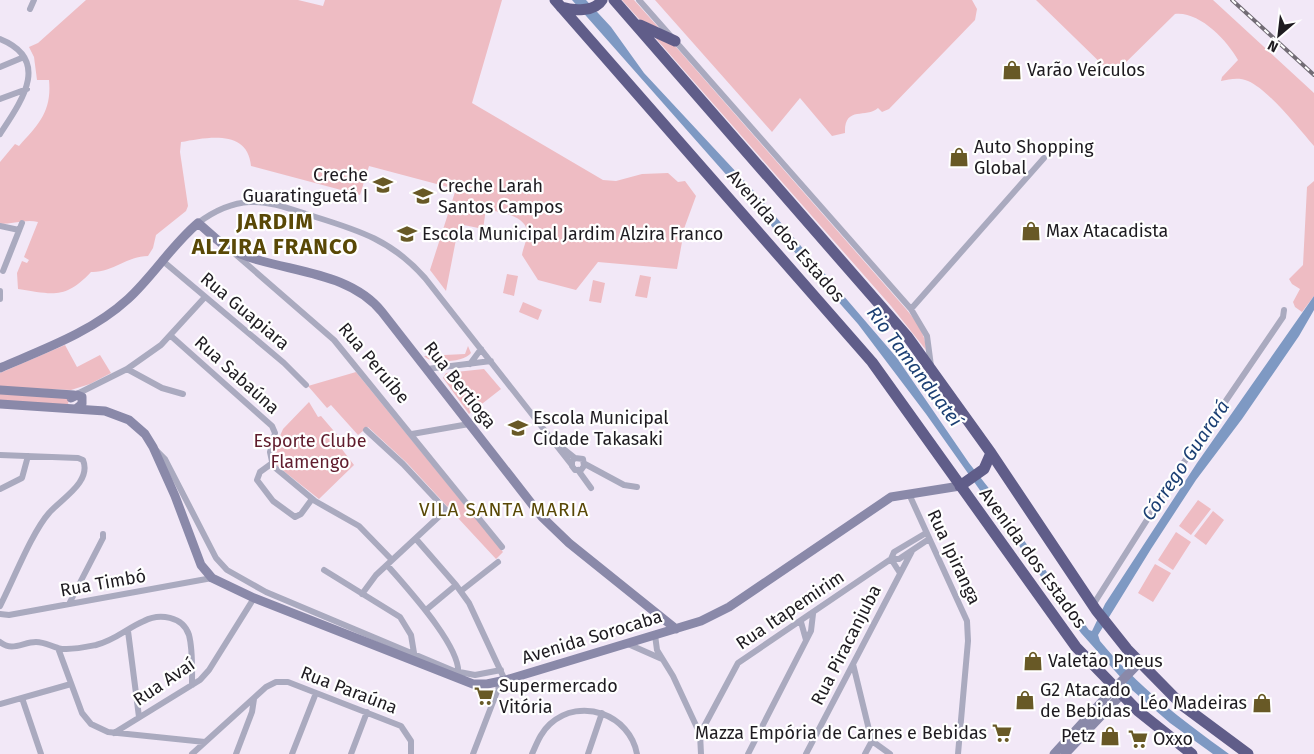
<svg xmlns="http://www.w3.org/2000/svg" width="1314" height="754" viewBox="0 0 1314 754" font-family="'Fira Sans',sans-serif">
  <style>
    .green { fill: #eebcc3 }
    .water { fill: #7e99c3 }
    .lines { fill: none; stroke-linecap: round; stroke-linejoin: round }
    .street { stroke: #aaaabf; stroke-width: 6 }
    .secondary { stroke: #8a89a9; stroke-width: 9 }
    .highway { stroke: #605d89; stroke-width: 11 }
    .rail-casing { stroke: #726c75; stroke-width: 4 }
    .rail { stroke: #fff; stroke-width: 2; stroke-dasharray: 5.5; stroke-linecap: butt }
    .labels { text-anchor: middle; stroke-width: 4.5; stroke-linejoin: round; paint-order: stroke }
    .poi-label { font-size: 18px; fill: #1e1b20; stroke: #fff; text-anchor: start }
    .street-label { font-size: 18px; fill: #1e1b20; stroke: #fff }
    .park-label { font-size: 18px; fill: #601c2d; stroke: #fff }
    .water-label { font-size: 19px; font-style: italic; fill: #1c4074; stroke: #fff }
    .neighbourhood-label { font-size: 19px; letter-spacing: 1px; fill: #594806; stroke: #fff }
    .district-label { font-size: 22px; font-weight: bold; letter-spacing: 1px; fill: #594806; stroke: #fff }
  </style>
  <rect width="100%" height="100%" fill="#f2e8f7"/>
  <!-- green -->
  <path class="green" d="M86 0H298L323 6 325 0H502L472 103 603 180 616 181 642 174 668 173 678 182 685 181 696 196 685 226 677 269 598 262 576 290 538 280 522 255C523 248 528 238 527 231 525 215 498 212 486 209L483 229 459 224 446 291 430 270 456 189 455 183 450 181 448 187 369 166 360 195 251 166C248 129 208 137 181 142L180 152 188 206 186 211 156 235 153 248 148 256C127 256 112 273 91 272 65 300 52 294 18 289L17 273 22 261 27 263 29 260 24 257 38 222C26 219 13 224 0 224V162L15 144 19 146C39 124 52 111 49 80H37L34 57 29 47 38 43Z
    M622 0H634L659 28 639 19Z
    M655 0H972L977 9 975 20 889 109 882 112 878 108C866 119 844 105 845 133L832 136 800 98 772 132Z
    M1036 0H1213L1314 93V146C1299 129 1269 90 1248 81 1239 77 1230 79 1221 81L1222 77 1238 60C1227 40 1199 11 1175 14L1113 75Z
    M652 34 676 47 906 309C916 321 926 334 926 350L891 306Z
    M1314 181V296L1302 312 1295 307 1293 302 1300 289 1292 284 1289 279 1303 265 1307 187Z
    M507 274 518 276 514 296 503 293Z
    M640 275 651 277 647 298 635 296Z
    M593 280 605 283 601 303 589 301Z
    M523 302 542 310 538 320 519 312Z
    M65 345 77 367 100 355 111 373 90 384 71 390 0 387V373Z
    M468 346 471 353C465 362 431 365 424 356L465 354Z
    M484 369 501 389 469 414 443 378 446 373Z
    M356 372 503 552 496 559 407 463 368 427 358 435 331 405 327 408 308 386Z
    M0 394 69 397 68 405 0 401Z
    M309 402 318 417 321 416 345 444 341 448 354 465 319 499 276 465 273 452 283 429Z
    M1198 500 1211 509 1191 535 1179 526Z
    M1213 511 1224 520 1206 545 1194 536Z
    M1176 532 1191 542 1173 570 1158 560Z
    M1155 564 1171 573 1153 602 1138 593Z"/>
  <!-- water -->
  <path class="water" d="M572 0H586L611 27 644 73 752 189 897 358 969 463 991 491 999 506 1089 630 1092 631 1105 604 1197 463 1314 296V310L1299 336 1242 419 1196 480 1151 549 1098 635 1100 641C1137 686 1182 720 1229 754H1213L1170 723 1132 690 1081 633 926 414 858 324Z"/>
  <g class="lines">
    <!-- street -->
    <path class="street" d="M639 0 911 309 927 336 931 366
      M30 9 34 0
      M0 39C52 60 21 102 0 134
      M0 67 24 57
      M0 99 27 89
      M198 223C214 211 230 203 250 202 269 201 288 208 306 214 354 229 390 238 425 278L571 464
      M0 226 19 230
      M234 253 334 340 502 547
      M164 262 284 363 306 385
      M3 271 22 223
      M0 291V299
      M911 309 1044 158
      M171 336 272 426 275 433 270 452 273 466 315 501 359 526 392 560
      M470 364 481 349
      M127 369 162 388 183 394
      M427 369 491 361
      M75 395 127 369 161 345 205 297
      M412 434 469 424
      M560 446 575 458 583 459 584 466 581 470H575L572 466V461L575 458
      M155 449 165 459 216 558 227 570 266 592 454 671 475 675 501 670
      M0 455 78 458 83 460C92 482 61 499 49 513 32 532 13 581 0 606
      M271 464 260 472 257 480 273 501 295 517 301 514 312 499
      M585 464 624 485 637 487
      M578 470 591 488
      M0 489 22 478 28 456
      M909 494 967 621 968 641 958 754
      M416 539 456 585 469 603 503 676 473 754
      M891 559 894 552 926 533
      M891 559 900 573
      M387 565C405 586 463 648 458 675
      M324 570 400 617 411 635 415 659
      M461 591 498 562
      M362 594 376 575 446 510 403 464 366 430
      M69 604 103 538V534
      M1093 605 1178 471 1283 317 1284 310
      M426 610 456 585
      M0 614 9 615 212 578
      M801 622 806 640
      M128 631 139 717
      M655 635 657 650 673 676 700 734
      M0 642C12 652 23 642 36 642 45 642 50 646 58 648 68 651 86 647 96 645 116 640 127 628 144 621 159 613 183 616 189 635 193 650 192 669 192 685
      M628 644 662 659
      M58 648 82 713 91 724 108 732 205 742
      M853 664 871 738 872 741 890 754
      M22 698 41 754
      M0 704 71 684
      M114 733 200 680 209 670 254 598
      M192 754 266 687 276 682H288L401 726 411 741V754
      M236 754 252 712 254 699
      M292 754 316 693
      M351 754 367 712
      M532 754C537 743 541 732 550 724 581 696 630 715 637 754
      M588 754 602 713
      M701 754 700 734 738 663 891 559H899L929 539
      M748 754 811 631 813 614
      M806 754 912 551
      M865 754 872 741"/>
    <!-- secondary -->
    <path class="secondary" d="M0 368C44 349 92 332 128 299 153 276 172 245 198 223 209 232 219 243 231 250 279 273 347 268 382 312L542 517 569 543 676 629
      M0 390 74 395
      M71 398 77 395 82 397V404L77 408
      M0 404 105 411 129 420 145 434 153 447 175 496 201 565 212 578 254 598 473 684H487L506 680 701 621 729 607 891 497 960 486
      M1054 754 1107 696 1139 663
      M1065 754 1121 695"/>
    <!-- highway -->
    <path class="highway" d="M555 0 872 362 1076 647 1138 711 1192 754
      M614 0 907 336 991 453 1096 610 1127 649 1182 705 1248 754
      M561 7C573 11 595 12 602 0
      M640 25 675 41
      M960 486 984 469 991 453"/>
    <defs>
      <path id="rail" d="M1232 0 1314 75"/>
    </defs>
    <!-- rail casing -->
    <use href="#rail" class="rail-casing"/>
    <!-- rail -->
    <use href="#rail" class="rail"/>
  </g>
  <!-- icons -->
  <defs>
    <symbol id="shop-bare" viewBox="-9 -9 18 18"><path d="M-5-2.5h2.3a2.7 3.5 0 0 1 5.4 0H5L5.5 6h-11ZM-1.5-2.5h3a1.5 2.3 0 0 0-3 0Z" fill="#685926" stroke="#fff" stroke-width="2.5" paint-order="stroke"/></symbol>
    <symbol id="school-bare" viewBox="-9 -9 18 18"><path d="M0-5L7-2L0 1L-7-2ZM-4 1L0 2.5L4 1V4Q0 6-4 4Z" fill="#685926" stroke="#fff" stroke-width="2.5" paint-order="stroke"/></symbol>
    <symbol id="supermarket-bare" viewBox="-9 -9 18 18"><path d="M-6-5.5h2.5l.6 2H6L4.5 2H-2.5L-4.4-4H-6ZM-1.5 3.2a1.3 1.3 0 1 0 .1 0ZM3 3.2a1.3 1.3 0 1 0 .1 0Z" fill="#685926" stroke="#fff" stroke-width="2.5" paint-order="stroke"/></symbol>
  </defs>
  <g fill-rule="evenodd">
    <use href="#shop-bare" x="998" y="56" width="28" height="28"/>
    <use href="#shop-bare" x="945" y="143" width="28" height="28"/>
    <use href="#school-bare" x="369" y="171" width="28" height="28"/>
    <use href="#school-bare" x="409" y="182" width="28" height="28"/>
    <use href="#shop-bare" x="1017" y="217" width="28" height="28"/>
    <use href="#school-bare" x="393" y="220" width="28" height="28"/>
    <use href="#school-bare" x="504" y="414" width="28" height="28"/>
    <use href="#shop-bare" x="1019" y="647" width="28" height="28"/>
    <use href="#supermarket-bare" x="470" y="682" width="28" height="28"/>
    <use href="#shop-bare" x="1011" y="686" width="28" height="28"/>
    <use href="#shop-bare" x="1248" y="689" width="28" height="28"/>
    <use href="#supermarket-bare" x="988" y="719" width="28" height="28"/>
    <use href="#shop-bare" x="1096" y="722" width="28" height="28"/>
    <use href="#supermarket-bare" x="1124" y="725" width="28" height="28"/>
  </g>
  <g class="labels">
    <!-- poi labels -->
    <g class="poi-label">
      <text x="1027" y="76">Varão Veículos</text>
      <text x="974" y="153">Auto Shopping<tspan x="974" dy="21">Global</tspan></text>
      <text x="368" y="181" text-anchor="end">Creche<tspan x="368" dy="21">Guaratinguetá I</tspan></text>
      <text x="438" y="192">Creche Larah<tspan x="438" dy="21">Santos Campos</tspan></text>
      <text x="1046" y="237">Max Atacadista</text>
      <text x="422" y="240">Escola Municipal Jardim Alzira Franco</text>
      <text x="533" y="424">Escola Municipal<tspan x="533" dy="21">Cidade Takasaki</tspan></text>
      <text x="1048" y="667">Valetão Pneus</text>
      <text x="499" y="692">Supermercado<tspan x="499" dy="21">Vitória</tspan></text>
      <text x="1040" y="696">G2 Atacado<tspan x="1040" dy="21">de Bebidas</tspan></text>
      <text x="1247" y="709" text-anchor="end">Léo Madeiras</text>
      <text x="987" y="739" text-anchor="end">Mazza Empória de Carnes e Bebidas</text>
      <text x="1095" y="742" text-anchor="end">Petz</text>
      <text x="1153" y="745">Oxxo</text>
    </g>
    <!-- street labels -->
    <g class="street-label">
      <text transform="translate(786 236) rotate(49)" y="6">Avenida dos Estados</text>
      <text transform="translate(245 311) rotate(40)" y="6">Rua Guapiara</text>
      <text transform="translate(374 363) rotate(50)" y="6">Rua Peruíbe</text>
      <text transform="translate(237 375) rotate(42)" y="6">Rua Sabaúna</text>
      <text transform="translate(460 385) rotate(52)" y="6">Rua Bertioga</text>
      <text transform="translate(954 557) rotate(65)" y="6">Rua Ipiranga</text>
      <text transform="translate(1033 558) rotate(54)" y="6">Avenida dos Estados</text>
      <text transform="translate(103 583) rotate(-10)" y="6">Rua Timbó</text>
      <text transform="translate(790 610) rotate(-34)" y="6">Rua Itapemirim</text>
      <text transform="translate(592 637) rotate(-17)" y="6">Avenida Sorocaba</text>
      <text transform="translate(846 645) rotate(-63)" y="6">Rua Piracanjuba</text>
      <text transform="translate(164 682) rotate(-34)" y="6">Rua Avaí</text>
      <text transform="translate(349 690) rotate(21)" y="6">Rua Paraúna</text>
    </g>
    <!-- park labels -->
    <g class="park-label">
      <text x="310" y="447">Esporte Clube<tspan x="310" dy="21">Flamengo</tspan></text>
    </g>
    <!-- water labels -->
    <g class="water-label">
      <text transform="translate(915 366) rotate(53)" y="7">Rio Tamanduateí</text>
      <text transform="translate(1185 460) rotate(-56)" y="7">Córrego Guarará</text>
    </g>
    <!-- neighbourhood labels -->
    <g class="neighbourhood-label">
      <text x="504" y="516">VILA SANTA MARIA</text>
    </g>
    <!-- district labels -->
    <g class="district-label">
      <text x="275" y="229">JARDIM<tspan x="275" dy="25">ALZIRA FRANCO</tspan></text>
    </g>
  </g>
  <!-- north arrow -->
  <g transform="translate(1279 35) rotate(208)" stroke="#ffffff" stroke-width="4" paint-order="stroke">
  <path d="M0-4L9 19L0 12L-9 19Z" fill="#1e1b20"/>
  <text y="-8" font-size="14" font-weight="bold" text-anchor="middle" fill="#1e1b20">N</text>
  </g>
</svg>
